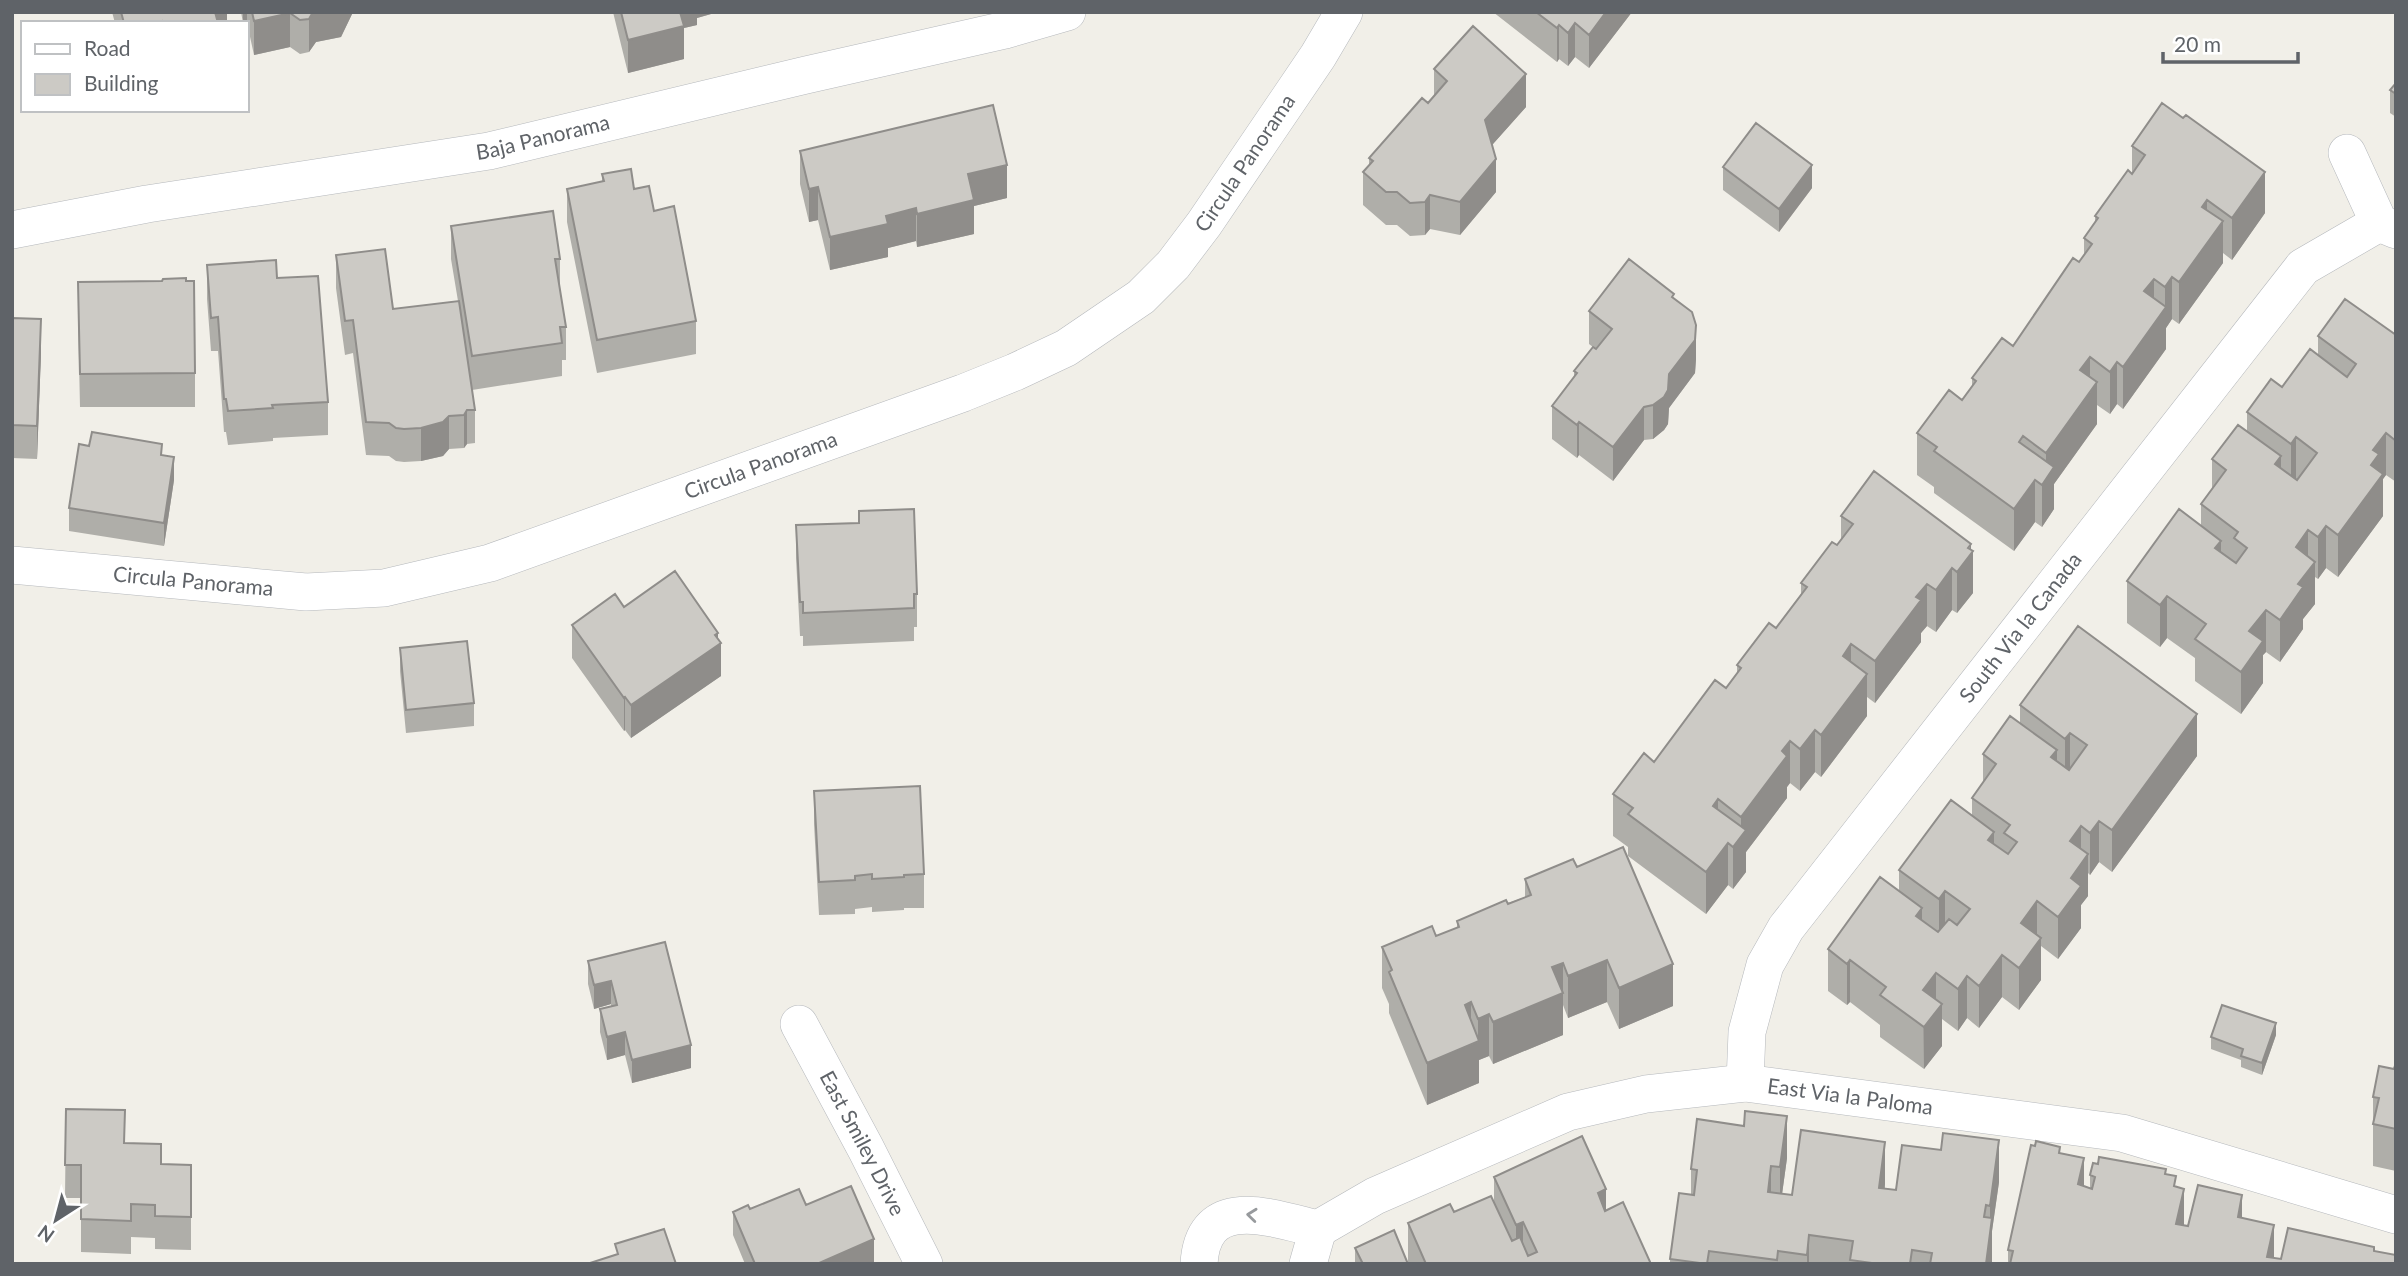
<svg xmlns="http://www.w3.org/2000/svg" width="2408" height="1276" viewBox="0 0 2408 1276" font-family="Lato,sans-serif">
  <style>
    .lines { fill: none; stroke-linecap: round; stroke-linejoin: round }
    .street-casing { stroke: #b5b8bc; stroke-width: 38 }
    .street { stroke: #fff; stroke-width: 37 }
    .wall { fill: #afaea9 }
    .shaded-wall { fill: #8f8d8a }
    .building { fill: #cccac5; stroke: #8f8d8a; stroke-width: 2 }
    .oneway { stroke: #979a9d }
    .labels { text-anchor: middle; stroke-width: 5; stroke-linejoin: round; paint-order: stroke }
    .street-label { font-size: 21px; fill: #5f6368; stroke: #fff }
  </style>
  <rect width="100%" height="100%" fill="#f1efe8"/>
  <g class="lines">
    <defs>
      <g id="street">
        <path d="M2347 153 2379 223 2396 230"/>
        <path id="s1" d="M12 230 147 204 489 151 806 75 1005 30 1067 12"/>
        <path id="s2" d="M12 565 306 592 384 588 490 563 963 393 1015 372 1066 348 1141 297 1173 265 1204 224 1318 56 1344 12"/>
        <path id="s3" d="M799 1024 866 1149 924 1264"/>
        <path id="s4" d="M1745 1083 1747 1032 1765 965 1786 928 2303 267 2379 223"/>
        <path id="s5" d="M1318 1229 1375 1196 1568 1112 1646 1094 1745 1083 2122 1133 2396 1215"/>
        <path d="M1199 1264C1203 1192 1272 1218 1318 1229"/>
        <path d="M1308 1264 1318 1229"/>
      </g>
    </defs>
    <!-- street casing -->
    <use href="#street" class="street-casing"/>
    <!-- street -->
    <use href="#street" class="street"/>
  </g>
  <!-- wall -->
  <path class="wall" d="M112 12H227V23H115Z
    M241 12H353L341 37 316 42 309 52 300 54 290 47 254 55 247 23H243Z
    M613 12H718L697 18V25L684 28V59L628 73Z
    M1493 12H1632L1589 68 1575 57 1568 66 1559 59 1557 62Z
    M1434 69 1526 107 1492 145 1496 192 1460 235 1430 229 1425 235 1410 236 1397 225H1386L1363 205V172L1369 166V158L1428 103 1434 96Z
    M2396 83V117L2390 113V90Z
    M2132 146 2265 213 2232 260 2223 253V263L2179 324 2172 319 2166 328V349L2123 409 2117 404 2110 414 2097 405V424L2054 484V509L2042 527 2035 522 2014 551 1934 493V487L1917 475V433L1962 400 1972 386V378L2013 346 2079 262 2084 255V238L2095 223V216L2132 173Z
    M800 151 1007 198 974 206V234L917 247 916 241 888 248V257L830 270 818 220 809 222 800 184Z
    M1723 167 1812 188 1779 232 1723 190Z
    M602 174 634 189 654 211 696 321V354L597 373 567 222V189L602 182Z
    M451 226 560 259V292L566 327V360H562V376L472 390 475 410V443L467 444 464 448 449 449 443 456 421 461 404 462 396 461 389 456 366 455 353 353 345 355 336 288V255L393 309 458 301 451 259Z
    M207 265 277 278 328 402V435L273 438V441L228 445 226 432H224L218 351H211L207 299Z
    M1674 298 1696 359 1695 373 1669 408 1668 424 1664 430 1653 439 1644 440 1613 481 1579 455 1577 458 1552 439V406L1574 377V371L1593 347 1589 344V311Z
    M78 315 195 373V407H80Z
    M12 318 41 353 37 459 12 458Z
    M2396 335V482L2386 475 2383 479V516L2338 577 2326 568 2318 579 2315 577V604L2303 619V629L2280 662 2266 652 2263 655V683L2241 714 2195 681V658L2167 638 2160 647 2127 623V581L2201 525V504L2212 489V459L2247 431V412L2282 387 2318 355V336Z
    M162 455 174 480 164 546 69 531V508Z
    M1841 516 1971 549 1973 593 1957 613 1952 610 1936 632 1927 626 1921 633V642L1875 703 1867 697V716L1821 777 1815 772 1800 791 1790 783 1787 787V798L1746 852V872L1733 889 1728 885 1706 914 1628 856V847L1613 836V794L1654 762 1726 688 1737 674V665L1776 628 1801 594V583L1841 540Z
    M796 525 917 594V627H914V641L803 646V636H800L796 558Z
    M624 607 718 639 721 676 631 738 625 730 624 731 572 658V625Z
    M400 648 474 703V726L406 733 400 671Z
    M2020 705 2197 756 2112 872 2099 862 2090 875 2088 873V896L2081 905V928L2058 959 2041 946V980L2019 1010 2002 997 1979 1028 1967 1018 1958 1031 1942 1019V1046L1924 1069 1880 1037V1025L1850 1002 1847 1005 1828 991V949L1899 892V870L1972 816V798L1983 783V754L2020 723Z
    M814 791 924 874V908H904V910L872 912V907L855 909V914L819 915 814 824Z
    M1577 867 1673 1006 1619 1029 1607 1002 1568 1018 1563 1005V1035L1493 1064 1489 1056 1479 1060V1083L1427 1105 1389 1013V1004L1382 988V947L1436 936 1457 928V921L1525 897V879Z
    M665 942 691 1068 632 1083 625 1055 607 1060 600 1032V1009L611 1006V1004L594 1009 588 984V961Z
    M2276 1035 2262 1075 2241 1067V1060L2211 1049V1037Z
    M2396 1062V1171L2373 1166V1097L2394 1069Z
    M66 1109 161 1164 191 1165V1250L155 1249V1238L131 1237V1254L81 1252V1198H65Z
    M2060 1153 2084 1186 2090 1189V1175L2098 1164 2166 1174 2176 1187 2184 1225 2188 1226 2242 1218 2274 1258 2281 1259 2374 1251 2396 1264H2008V1250Z
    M1787 1158 1782 1194 1792 1195 1885 1184V1188L1896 1190 1999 1182 1992 1231V1264H1670V1259L1691 1194V1169Z
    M1494 1177 1606 1210 1651 1264H1355V1248L1408 1263V1223L1494 1202Z
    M806 1205 874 1262 869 1264H745L733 1235V1212Z"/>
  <!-- shaded-wall -->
  <path class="shaded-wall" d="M211 12H227V23H211Z
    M243 12H247V23H243Z
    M313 12H353L341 37 316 42 309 52V19Z
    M676 12H718L697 18V25L684 28V59L628 73V40Z
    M1606 12H1632L1589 68V35Z
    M290 13V47L254 55V21Z
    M1575 23V57L1568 66V33Z
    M1559 25V59L1557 62V28Z
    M1526 74V107L1485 153V120Z
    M1496 159V192L1460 235V202Z
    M1007 165V198L974 206V234L917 247V214L968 174Z
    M1812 165V188L1779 232V209Z
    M2265 172V213L2232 260V218Z
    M818 187V220L809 222V189Z
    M1430 195V229L1425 235V202Z
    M2207 200V242L2202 207Z
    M916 208V241L888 248V257L830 270V237L886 216Z
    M2223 221V263L2179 324V282Z
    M2172 277V319L2166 328V349L2123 409V367L2165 308V287Z
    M2154 279V320L2144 291Z
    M41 319V353L37 459V426Z
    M1696 325V359L1695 373 1669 408 1668 424 1664 430 1653 439V405L1669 374Z
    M2090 357V393L2097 382V424L2054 484V509L2042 527V485L2046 478V453L2080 370Z
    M2117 362V404L2110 414V372Z
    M1644 407V440L1613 481V447Z
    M467 410V444L464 448V415Z
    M449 416V449L443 456 421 461V428Z
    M1579 422V455L1577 458V425Z
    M2386 433V475L2383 479V516L2338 577V535L2371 465 2373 450Z
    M2296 437V479L2291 486V444Z
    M2281 456V498L2275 464Z
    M174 457V480L164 546V523Z
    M2035 480V522L2014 551V509Z
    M2326 526V568L2318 579V537Z
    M2308 530V571L2315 562V604L2303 619V629L2280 662V620L2296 547Z
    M2221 541V582L2215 548Z
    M1971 544V553L1973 551V593L1957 613V572Z
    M1952 568V610L1936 632V590Z
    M1927 584V626L1921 633V642L1875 703V661L1916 597Z
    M2167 596V638L2160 647V605Z
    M2266 610V652L2263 655V683L2241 714V672L2249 631Z
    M718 633V645L721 643V676L631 738V705Z
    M1851 644V686L1843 656Z
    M1867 674V716L1821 777V735Z
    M625 697V730L624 731V698Z
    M2197 714V756L2112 872V830Z
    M1815 730V772L1800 791V749Z
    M2070 733V775L2065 781V739Z
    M1790 741V783L1787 787V798L1746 852V872L1733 889V847L1741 836V817L1782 751Z
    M2057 750V792L2051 757Z
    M1718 799V841L1713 806Z
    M2099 821V862L2090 875V833Z
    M2081 826V863L2088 854V896L2081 905V928L2058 959V917L2070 841Z
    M1994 832V874L1988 840Z
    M1728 843V885L1706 914V872Z
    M1945 891V933L1939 941V899Z
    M2037 901V943L2021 923Z
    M1922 908V950L1916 916Z
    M2041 938V980L2019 1010V968Z
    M2002 955V997L1979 1028V986Z
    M1607 960V1002L1568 1018V976Z
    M1850 960V1002L1847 1005V964Z
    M1563 963V1035L1493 1064V1022L1552 967Z
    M1673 964V1006L1619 1029V988Z
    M1936 973V1012L1942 1004V1046L1924 1069 1923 990Z
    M1967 976V1018L1958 1031V989Z
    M611 981V1004L594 1009V985Z
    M1471 1002V1043L1465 1005Z
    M1489 1014V1056L1479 1060V1083L1427 1105V1063L1478 1042V1019Z
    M2276 1023V1035L2262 1075V1063Z
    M625 1032V1055L607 1060V1037Z
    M691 1045V1068L632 1083V1060Z
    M1787 1116V1158L1780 1209V1167Z
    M1999 1140V1182L1992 1231V1264H1986L1990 1235V1206Z
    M1885 1142V1184L1879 1229V1188Z
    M2084 1158V1200L2078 1184Z
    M1771 1166V1207L1768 1192Z
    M1606 1189V1231L1598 1193Z
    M2184 1189V1231L2176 1224Z
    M2242 1195V1237L2238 1217Z
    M1523 1222V1263L1516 1264V1225Z
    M2274 1225V1264L2267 1257Z
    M1809 1235V1264H1807V1255Z
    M874 1239V1262L869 1264H816Z"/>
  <!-- building -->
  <path class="building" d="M121 12H215L218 23H163L162 21 155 23H124Z
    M252 12H313L309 19 300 20 290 13 254 21Z
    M621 12H680L684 26 628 40Z
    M1536 12H1606L1589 35 1575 23 1568 33 1559 25 1557 28Z
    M1473 26 1526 74 1485 120 1496 159 1460 202 1430 195 1425 202 1410 203 1397 192H1386L1363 172 1373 161 1369 158 1422 98 1428 103 1447 81 1434 69Z
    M2396 83V94L2390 90Z
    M2162 103 2183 118 2186 115 2265 172 2232 218 2207 200 2202 207 2223 221 2179 282 2172 277 2165 287 2154 279 2144 291 2166 307 2123 367 2117 362 2110 372 2090 357 2080 370 2097 382 2046 453 2023 436 2019 442 2054 467 2042 485 2035 480 2014 509 1934 451 1937 447 1917 433 1949 390 1962 400 1976 381 1972 378 2002 338 2013 346 2073 258 2079 262 2092 244 2084 238 2098 218 2095 216 2128 170 2132 174 2145 155 2132 146Z
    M993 105 1007 165 968 174 974 200 917 214 916 208 886 216 888 224 830 237 818 187 809 189 800 151Z
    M1756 123 1812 165 1779 209 1723 167Z
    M631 169 634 189 649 186 654 211 674 206 696 321 597 340 567 189 604 181 602 174Z
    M553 211 560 259H555L566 327H560L562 343 472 356 451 226Z
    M385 249 393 309 459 301 475 410H467L464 415 449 416 443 422 421 428 404 429 396 428 389 423 366 422 353 320 345 321 336 255Z
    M1629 259 1674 294 1672 297 1692 312 1696 325 1695 340 1669 374 1668 390 1664 397 1653 405 1644 407 1613 447 1579 422 1577 425 1552 406 1577 373 1574 371 1593 347 1596 349 1612 329 1589 311Z
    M276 260 277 278 318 276 328 402 272 405 273 408 228 411 226 399H224L218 317 211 318 207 265Z
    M186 278V281H194L195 373 80 374 78 282 162 281 163 279Z
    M2345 299 2396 335V441L2386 433 2373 450 2379 454 2371 465 2383 474 2338 535 2326 526 2318 537 2308 530 2296 547 2315 562 2298 584 2303 587 2280 620 2266 610 2249 631 2263 641 2241 672 2195 639 2206 624 2167 596 2160 605 2127 581 2179 509 2221 541 2215 548 2236 563 2247 548 2234 538 2238 532 2201 504 2226 470 2212 459 2238 425 2281 456 2275 464 2297 480 2317 453 2296 437 2291 444 2247 412 2271 379 2282 387 2310 349 2347 377 2356 364 2318 336Z
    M12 318 41 319 37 426 12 425Z
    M92 432 162 444 161 455 174 457 164 523 69 508 79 444 89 446Z
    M1874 471 1971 544 1968 548 1973 551 1957 572 1952 568 1936 590 1927 584 1916 597 1921 600 1875 661 1851 644 1843 656 1867 674 1821 735 1815 730 1800 749 1790 741 1782 751 1787 756 1741 817 1718 799 1713 806 1746 830 1733 847 1728 843 1706 872 1628 814 1633 808 1613 794 1644 753 1654 762 1715 680 1726 688 1741 668 1737 665 1769 623 1776 628 1807 587 1801 583 1832 542 1837 545 1853 524 1841 516Z
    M914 509 917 594H914V608L803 613V602H800L796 525 859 523V511Z
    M675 571 718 633 715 635 721 643 631 705 625 697 624 698 572 625 615 594 624 607Z
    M2078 626 2197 714 2112 830 2099 821 2090 833 2081 826 2070 841 2088 854 2071 878 2081 886 2058 917 2037 901 2021 923 2041 938 2019 968 2002 955 1979 986 1967 976 1958 989 1936 973 1923 990 1942 1004 1924 1027 1880 995 1886 987 1850 960 1847 964 1828 949 1880 877 1922 908 1916 916 1938 932 1949 919 1957 925 1970 909 1945 891 1939 899 1899 870 1951 800 1994 832 1988 840 2008 854 2017 842 2004 833 2010 825 1972 798 1996 764 1983 754 2010 716 2057 750 2051 757 2069 770 2087 745 2070 733 2065 739 2020 705Z
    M467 641 474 703 406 710 400 648Z
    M920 786 924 874 904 875V877L872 879V874L855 876V880L819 882 814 791Z
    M1623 847 1673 964 1619 988 1607 960 1568 976 1563 963 1552 967 1563 993 1493 1022 1489 1014 1478 1019 1471 1002 1465 1005 1479 1041 1427 1063 1389 972 1392 970 1382 947 1432 926 1436 936 1459 927 1457 921 1506 900 1508 904 1531 895 1525 879 1573 859 1577 867Z
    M665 942 691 1045 632 1060 625 1032 607 1037 600 1009 617 1005 611 981 594 985 588 961Z
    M2222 1005 2276 1023 2262 1063 2241 1056 2243 1049 2211 1037Z
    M2396 1062V1129L2373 1124 2379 1098 2373 1097 2379 1066 2394 1069Z
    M66 1109 125 1110 124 1143 161 1144V1164L191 1165V1217L155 1216V1205L131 1204V1221L81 1219V1165H65Z
    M1745 1111 1787 1116 1780 1167 1771 1166 1768 1192 1792 1195 1801 1130 1885 1142 1879 1188 1896 1190 1902 1145 1941 1150 1943 1133 1999 1140 1990 1206 1986 1205 1984 1217 1992 1218 1986 1264H1930L1932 1253 1912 1250 1910 1264H1879L1850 1260 1853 1241 1809 1235 1807 1255 1778 1251 1777 1260 1709 1251 1707 1264 1670 1259 1679 1193 1694 1195 1697 1170 1691 1169 1697 1119 1744 1126Z
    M1582 1136 1606 1189 1598 1193 1605 1211 1623 1202 1651 1264H1426L1408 1223 1450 1204 1454 1212 1491 1196 1512 1241 1520 1237 1528 1256 1537 1252 1523 1222 1516 1225 1494 1177Z
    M2036 1141 2060 1147 2059 1153 2084 1158 2078 1184 2092 1189 2095 1177 2090 1175 2093 1163 2098 1164 2099 1157 2166 1169 2165 1174 2176 1176 2174 1186 2184 1189 2176 1224 2188 1226 2198 1185 2242 1195 2238 1217 2274 1225 2267 1257 2281 1259 2288 1228 2374 1247V1251L2396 1255V1264H2010L2013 1251 2008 1250 2031 1145 2035 1146Z
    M851 1186 874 1239 817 1264H755L733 1212 748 1205 750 1209 799 1189 806 1205Z
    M664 1229 676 1264H587L618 1254 615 1244Z
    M1394 1230 1408 1264H1363L1355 1248Z"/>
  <!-- one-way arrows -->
  <defs><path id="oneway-chevron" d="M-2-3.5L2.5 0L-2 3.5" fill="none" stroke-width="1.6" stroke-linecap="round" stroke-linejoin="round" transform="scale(1.75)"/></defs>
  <use class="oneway" href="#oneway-chevron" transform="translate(1252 1215) rotate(-174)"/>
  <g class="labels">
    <!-- street labels -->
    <g class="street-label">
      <text dy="7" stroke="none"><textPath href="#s1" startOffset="539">Baja Panorama</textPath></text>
      <text dy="7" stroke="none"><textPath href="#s2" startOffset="1358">Circula Panorama</textPath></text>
      <text dy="7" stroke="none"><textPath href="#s2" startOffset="770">Circula Panorama</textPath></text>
      <text dy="7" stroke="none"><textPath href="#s2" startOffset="182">Circula Panorama</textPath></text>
      <text dy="7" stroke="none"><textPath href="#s4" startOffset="544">South Via la Canada</textPath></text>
      <text dy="7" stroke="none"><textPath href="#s5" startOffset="562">East Via la Paloma</textPath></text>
      <text dy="7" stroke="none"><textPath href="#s3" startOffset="135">East Smiley Drive</textPath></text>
    </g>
  </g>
  <!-- border -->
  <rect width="2408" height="1276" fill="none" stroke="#5f6368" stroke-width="28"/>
  <!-- legend -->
  <rect x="21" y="21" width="228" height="91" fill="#ffffff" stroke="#bfc1c3" stroke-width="2"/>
  <rect x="35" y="44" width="35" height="10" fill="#ffffff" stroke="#bfc1c3" stroke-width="2"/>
  <text x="84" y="56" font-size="21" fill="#5f6368">Road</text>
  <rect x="35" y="74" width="35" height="21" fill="#cccac5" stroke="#bfc1c3" stroke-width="2"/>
  <text x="84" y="91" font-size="21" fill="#5f6368">Building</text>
  <!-- north arrow -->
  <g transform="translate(56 1220) rotate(216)" stroke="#ffffff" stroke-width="5" paint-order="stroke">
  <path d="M0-5L12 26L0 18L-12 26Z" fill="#5f6368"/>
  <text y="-10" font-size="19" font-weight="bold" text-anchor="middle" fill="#5f6368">N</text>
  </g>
  <!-- scale -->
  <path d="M2163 52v10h135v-10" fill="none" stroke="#5f6368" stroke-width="3.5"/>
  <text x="2174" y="52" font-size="21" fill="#5f6368" stroke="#ffffff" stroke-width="5" paint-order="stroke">20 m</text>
</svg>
